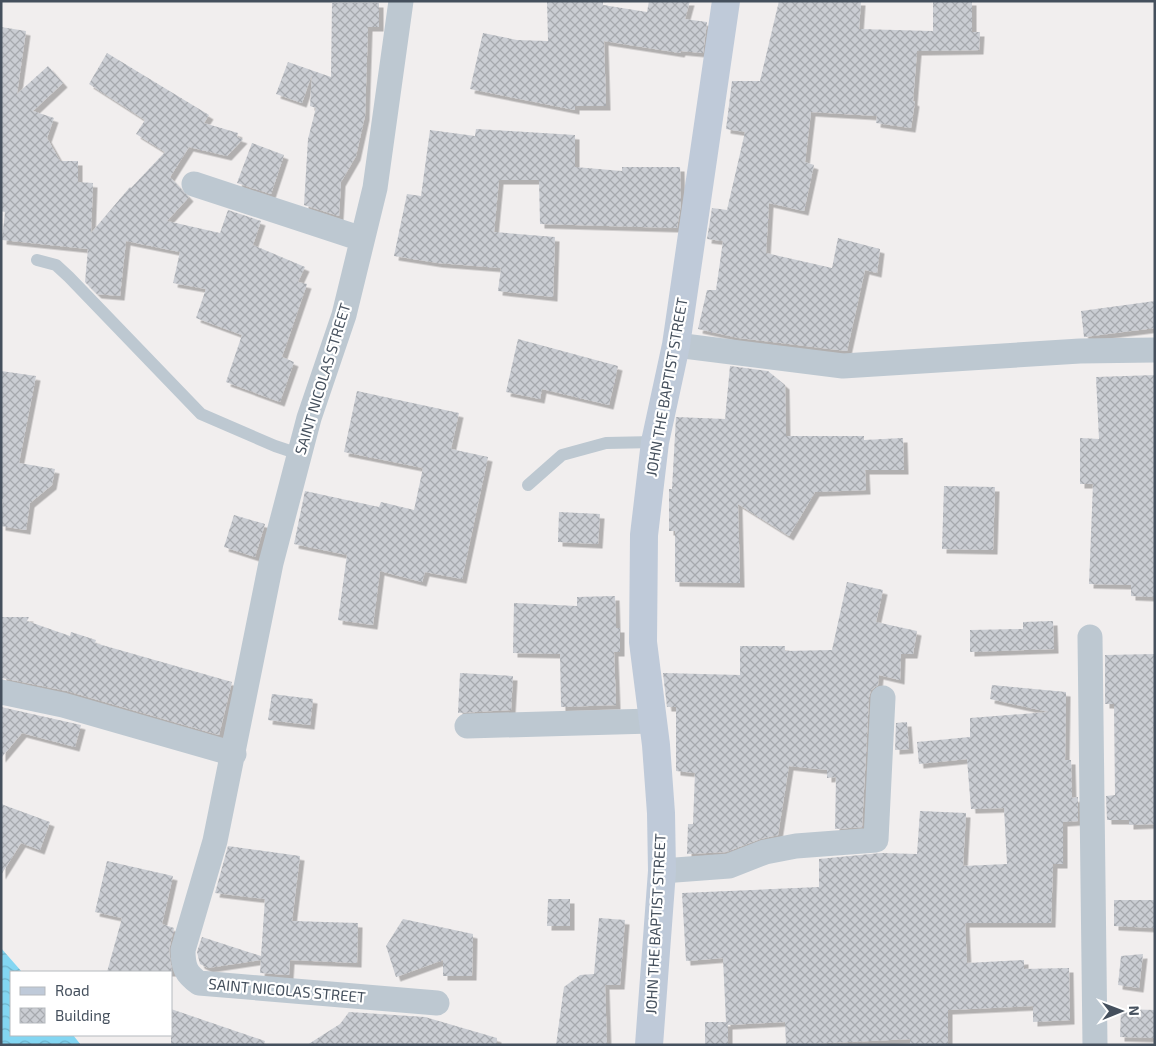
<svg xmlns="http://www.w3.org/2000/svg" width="1156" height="1046" viewBox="0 0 1156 1046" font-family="'Exo 2',sans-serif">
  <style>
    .water { fill: url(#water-waves) }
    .building { fill: url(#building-cross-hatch); filter: url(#shadow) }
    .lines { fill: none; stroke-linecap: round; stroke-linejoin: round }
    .lane { stroke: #bdc8d1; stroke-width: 12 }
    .street { stroke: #bdc8d1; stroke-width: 25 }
    .secondary { stroke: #bfcad9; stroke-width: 28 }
    .labels { text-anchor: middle; stroke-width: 4.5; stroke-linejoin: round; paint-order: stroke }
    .street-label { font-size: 15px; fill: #45505d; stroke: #fff }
  </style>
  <defs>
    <pattern id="water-waves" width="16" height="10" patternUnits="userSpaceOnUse" patternTransform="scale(1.25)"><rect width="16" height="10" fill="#83d6f2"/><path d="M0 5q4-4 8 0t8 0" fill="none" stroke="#6db0c7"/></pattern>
    <pattern id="building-cross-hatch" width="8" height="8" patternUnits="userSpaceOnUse" patternTransform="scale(1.25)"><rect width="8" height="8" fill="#cacdd3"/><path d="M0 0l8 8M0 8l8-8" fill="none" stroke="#a6a9ae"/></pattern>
    <filter id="shadow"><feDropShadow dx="4.5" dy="4.5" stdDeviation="0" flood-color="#0004"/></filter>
  </defs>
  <rect width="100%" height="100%" fill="#f1eeee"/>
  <!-- water -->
  <path class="water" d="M1 948 22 972H11V1035H73L81 1045H1Z"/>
  <!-- building -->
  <path class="building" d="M547 1H603V5L647 12 649 1H690L685 19 707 22 703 53 681 51 680 53 604 41 606 106H575V110L470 89 483 33 517 40 548 41Z
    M779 1H861L859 29 933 31V1H972V32H980L979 50 917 51 913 101 915 102 911 128 876 123 877 116 811 112 805 162 814 165 804 211 769 203 766 253 832 268 838 238 880 249 877 273 865 270 847 351 739 338 698 329 707 290H716L723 241 707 239 712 208 727 210 745 132 726 129 732 81H760Z
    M332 3H379V27H368L365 116 356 156 341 182 339 216 304 205 308 139 316 108 310 106 312 74 302 103 276 94 288 62 331 77Z
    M1 27 26 31 17 94 48 66 63 83 33 111 54 118 47 138 60 161H78V182L93 183 91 233 130 187 131 188 165 152 136 134 145 120 89 84 107 53 209 115 204 123 238 133 237 137 243 139 227 156 189 147 170 177 189 197 167 221 220 233 228 210 261 221 253 245 305 267 298 282 307 284 282 357 294 362 280 402 226 382 242 335 196 318 206 289 173 283 180 252 126 241 120 296 97 294 85 282 88 249 2 240 5 212 1 211Z
    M476 129 575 135V167L622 171V167H680L681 204 677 228 540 224 539 180H499L494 232 555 237 553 297 498 291 501 268 438 263 394 256 407 194 421 196 430 130 475 136Z
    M252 143 284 155 271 194 237 183Z
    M1155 301V328L1084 337 1081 311Z
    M518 339 618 366 609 405 542 389 540 399 506 392Z
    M730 366 768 371 785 385 786 436H864V440L903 438 904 470H865L866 490 815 492 789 536 738 504 740 583 675 582V531H669V489H672L676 417 725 419Z
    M1 371 36 376 19 463 55 469 52 485 30 503 26 530 1 526 3 499H1Z
    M1155 375V597L1131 596V585L1089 584 1093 484H1080V438L1099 439 1096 377Z
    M357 391 459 413 451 449 488 457 462 579 425 572 422 582 380 571 373 625 338 620 347 555 294 544 305 491 379 507 381 502 414 510 423 468 344 452Z
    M944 486 995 487 993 550 942 549Z
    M559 512 600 514 598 544 558 542Z
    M234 515 265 524 255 557 224 547Z
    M847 582 883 590 876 622 917 631 913 654H901L900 680 879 675 878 685 871 690 869 697 862 827 835 829 836 777 827 778V770L789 766 778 835 760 839 726 852 687 854 688 824H693L695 773 676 771V707H667L663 673 740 675V646H785V651L832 650Z
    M615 596 616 628H620V652H614L616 705 561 707 560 654 513 653 514 603 577 606V597Z
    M1 617H29L27 621 70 636 71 632 96 640 95 643 232 682 219 735 67 691 2 678Z
    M1053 621 1054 649 970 652V630L1023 629V622Z
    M1155 654V725H1153L1155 824 1129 825V820H1107L1106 796 1115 795 1114 704H1105V655Z
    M460 673 513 676 511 710 458 713Z
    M992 685 1066 692 1065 760H1071L1072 798 1078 797V821L1063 822V864H1053L1051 923H965L967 963 1024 960V969L1069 968 1070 1020 1033 1022V1006L948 1010V1045H910V1039L786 1045 785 1022 728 1025V1045H705V1022H726L723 958 686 961 682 893 819 887V859L881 853 917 854 920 811 966 813 963 866 1007 864 1004 808 971 809 967 759 919 764 917 742 970 737V718L1049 712 990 699Z
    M272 694 313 699 310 725 268 720Z
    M1 707 81 725 75 747 22 733 1 758Z
    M907 722 909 749 895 750 896 723Z
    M1 804 50 822 40 850 21 843 1 875Z
    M228 846 300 856 292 921 358 923 357 963 290 960 289 975 260 973 261 960 208 968 200 964 197 952 202 937 261 956 265 899 215 893Z
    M107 861 173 876 162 924 174 928 169 950 172 972H107L122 918 95 912Z
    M548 899H570V926H547Z
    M1114 900H1155V928L1114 926Z
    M599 918 625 920 620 985H605L607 1045H556L564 987 580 975 594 974Z
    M403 919 473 934 472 976H443V960L396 977 386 946Z
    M1143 954 1139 988 1118 985 1121 956Z
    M171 1009 265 1041 264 1045H171Z
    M1121 1009 1155 1010V1038L1120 1037Z
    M349 1012 425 1017 497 1038V1045H307L340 1024Z"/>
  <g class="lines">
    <!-- lane -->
    <path class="lane" d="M37 260 56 265 69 277 201 414 275 446 299 454
      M528 485 562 455 606 443 655 442"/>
    <!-- street -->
    <path class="street" d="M401 1 375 188 344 315 309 418 271 563 215 841 183 950C183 967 186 974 199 983L437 1003
      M194 184 362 239
      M676 345 843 366 1080 351 1155 350
      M1090 637 1095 1045
      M1 692 63 705 234 754
      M467 726 652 721
      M662 871 729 866 765 852 796 846 876 840 883 698"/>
    <!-- secondary -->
    <path class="secondary" d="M649 1045 662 871 661 813 656 745 643 642 644 535 655 442 676 345 726 1"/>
  </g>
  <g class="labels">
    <!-- street labels -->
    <g class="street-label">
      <text transform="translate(323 379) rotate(-73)" y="5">SAINT NICOLAS STREET</text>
      <text transform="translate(667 387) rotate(-80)" y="5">JOHN THE BAPTIST STREET</text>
      <text transform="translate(656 924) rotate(-87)" y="5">JOHN THE BAPTIST STREET</text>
      <text transform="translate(287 991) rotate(5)" y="5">SAINT NICOLAS STREET</text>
    </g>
  </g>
  <!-- border -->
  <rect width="1156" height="1046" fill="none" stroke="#45505d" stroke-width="5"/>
  <!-- legend -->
  <rect x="10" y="971" width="162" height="65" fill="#ffffff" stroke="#b5b9be"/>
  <rect x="20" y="987" width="25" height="8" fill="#bfcad9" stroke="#b5b9be"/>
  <text x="55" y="996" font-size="15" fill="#45505d">Road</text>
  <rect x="20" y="1008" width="25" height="15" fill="url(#building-cross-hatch)" stroke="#b5b9be"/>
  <text x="55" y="1021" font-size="15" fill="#45505d">Building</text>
  <!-- north arrow -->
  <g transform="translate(1121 1011) rotate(89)" stroke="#ffffff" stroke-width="4" paint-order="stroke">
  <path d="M0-4L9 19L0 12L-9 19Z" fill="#45505d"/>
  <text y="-8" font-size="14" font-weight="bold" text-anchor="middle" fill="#45505d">N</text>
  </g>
</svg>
